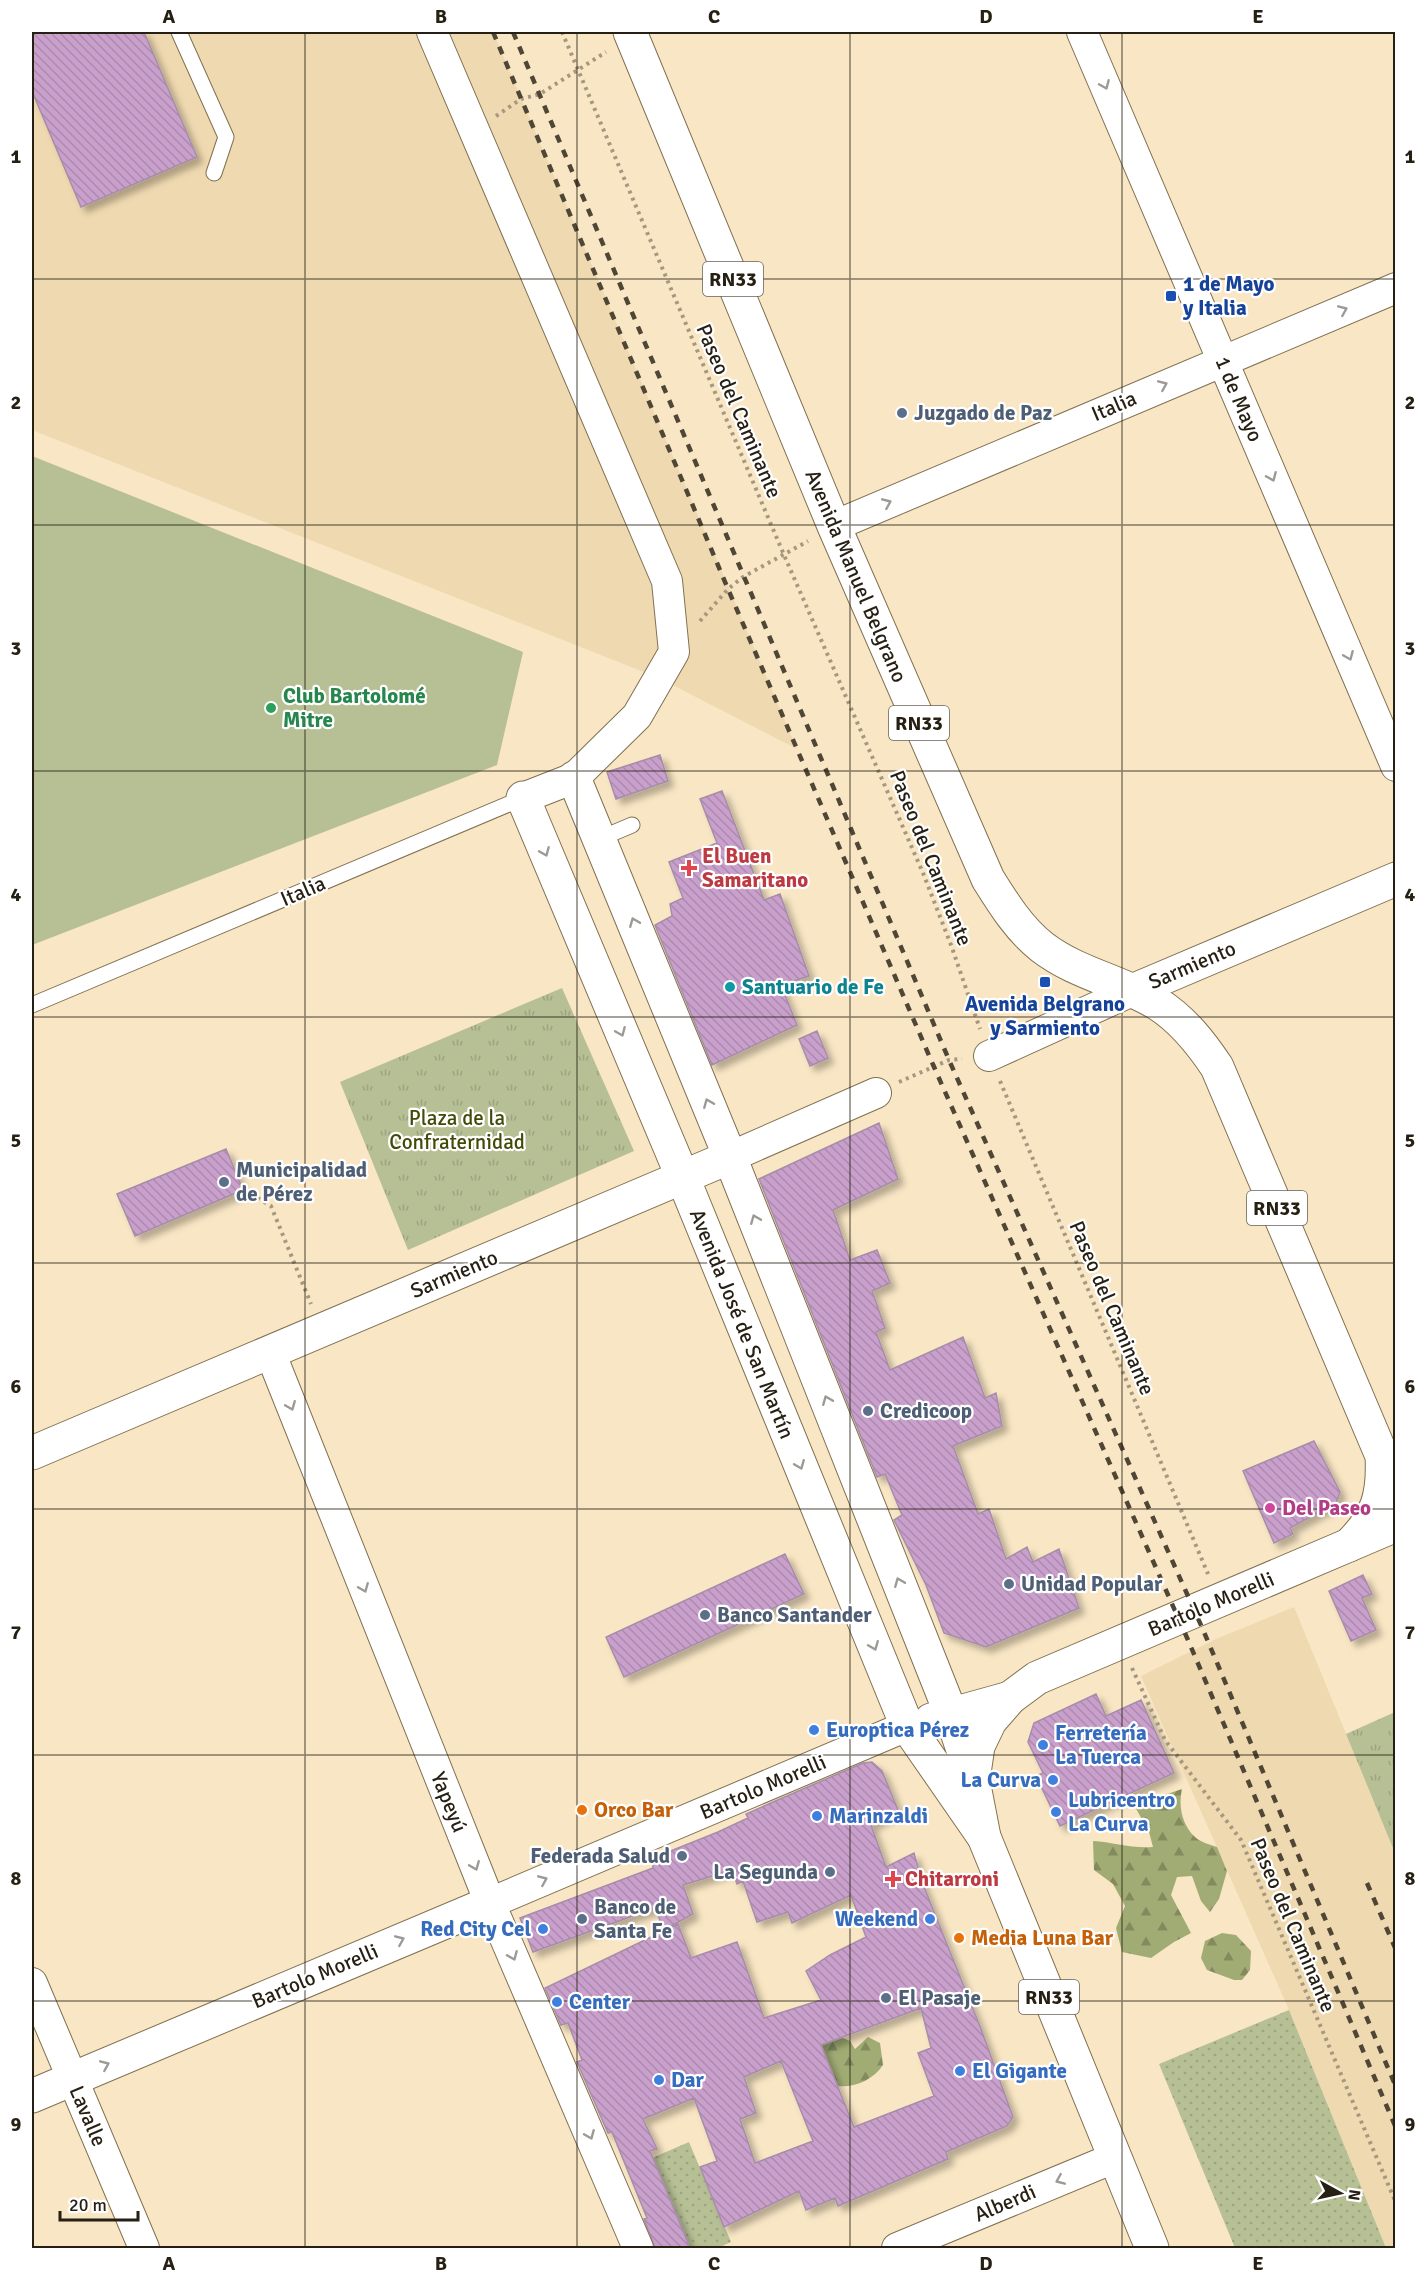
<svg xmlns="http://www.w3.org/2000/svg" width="1427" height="2280" viewBox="0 0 1427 2280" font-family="Signika,sans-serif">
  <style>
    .built { fill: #efd9b0 }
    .grass { fill: url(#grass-dots) }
    .forest { fill: url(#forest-firs) }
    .park { fill: url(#park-tufts) }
    .pitch { fill: #b7bf95 }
    .building { fill: url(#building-back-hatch); stroke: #a68da8; stroke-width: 1.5; fill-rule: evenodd; filter: url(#shadow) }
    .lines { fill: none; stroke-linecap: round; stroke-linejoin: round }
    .service-casing { stroke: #807051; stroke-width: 17 }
    .minor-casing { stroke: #807051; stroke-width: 32 }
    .tertiary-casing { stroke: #807051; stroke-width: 35 }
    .secondary-casing { stroke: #807051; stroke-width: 35 }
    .primary-casing { stroke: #807051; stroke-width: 35 }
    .path { stroke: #a6987f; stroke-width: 4; stroke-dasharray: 3 4.5; stroke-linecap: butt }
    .service { stroke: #fff; stroke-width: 15 }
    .minor { stroke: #fff; stroke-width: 30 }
    .tertiary { stroke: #fff; stroke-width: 33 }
    .secondary { stroke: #fff; stroke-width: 33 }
    .primary { stroke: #fff; stroke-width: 33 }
    .rail { stroke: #4f4636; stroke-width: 4.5; stroke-dasharray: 8 8; stroke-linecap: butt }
    .oneway { stroke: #9d9a95 }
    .grid { fill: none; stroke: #261f13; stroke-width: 1.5; stroke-opacity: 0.55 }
    .transit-dot { fill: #1a4fb4; stroke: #fff; stroke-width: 2 }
    .service-dot { fill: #5c6f8a; stroke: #fff; stroke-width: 2 }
    .leisure-dot { fill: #2e9e5b; stroke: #fff; stroke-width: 2 }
    .health-dot { fill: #e0444e; stroke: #fff; stroke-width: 2 }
    .culture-dot { fill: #0f9aa8; stroke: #fff; stroke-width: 2 }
    .hotel-dot { fill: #d1479c; stroke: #fff; stroke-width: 2 }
    .shop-dot { fill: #3f7fe0; stroke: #fff; stroke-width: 2 }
    .food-dot { fill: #e8710a; stroke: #fff; stroke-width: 2 }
    .labels { text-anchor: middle; stroke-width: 4.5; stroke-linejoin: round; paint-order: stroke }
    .shield { fill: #fff; stroke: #67625a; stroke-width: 1.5 }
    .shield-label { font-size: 20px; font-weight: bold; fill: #261f13 }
    .transit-label { font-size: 21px; font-weight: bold; fill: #164399; stroke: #fff; text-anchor: start }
    .street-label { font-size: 21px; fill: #261f13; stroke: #fff }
    .service-label { font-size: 21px; font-weight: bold; fill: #4e5e75; stroke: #fff; text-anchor: start }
    .leisure-label { font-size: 21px; font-weight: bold; fill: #27864d; stroke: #fff; text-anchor: start }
    .health-label { font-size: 21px; font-weight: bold; fill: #be3a42; stroke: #fff; text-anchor: start }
    .culture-label { font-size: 21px; font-weight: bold; fill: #0d838f; stroke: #fff; text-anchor: start }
    .park-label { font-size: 21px; fill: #424a06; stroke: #fff }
    .hotel-label { font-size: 21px; font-weight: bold; fill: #b23c85; stroke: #fff; text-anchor: start }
    .shop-label { font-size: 21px; font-weight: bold; fill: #366cbe; stroke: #fff; text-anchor: start }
    .food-label { font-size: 21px; font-weight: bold; fill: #c56008; stroke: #fff; text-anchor: start }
    .neatline { fill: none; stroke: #261f13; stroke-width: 2 }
    .grid-label { font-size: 20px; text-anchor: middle; font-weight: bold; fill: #261f13 }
  </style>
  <defs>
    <pattern id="grass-dots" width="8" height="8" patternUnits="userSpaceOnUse" patternTransform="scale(1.5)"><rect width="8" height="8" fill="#b7bf95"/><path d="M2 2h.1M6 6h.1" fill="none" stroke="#9da480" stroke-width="1.8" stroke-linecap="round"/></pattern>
    <pattern id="forest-firs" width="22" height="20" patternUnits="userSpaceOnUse" patternTransform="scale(1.5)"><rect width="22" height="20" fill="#a1ac74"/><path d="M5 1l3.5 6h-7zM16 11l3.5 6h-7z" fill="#838b5e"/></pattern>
    <pattern id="park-tufts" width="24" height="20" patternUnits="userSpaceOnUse" patternTransform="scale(1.5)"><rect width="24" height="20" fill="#b7bf95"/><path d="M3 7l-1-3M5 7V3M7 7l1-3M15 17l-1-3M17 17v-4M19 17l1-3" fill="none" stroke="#9da480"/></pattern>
    <pattern id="building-back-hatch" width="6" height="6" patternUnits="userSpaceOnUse" patternTransform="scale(1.5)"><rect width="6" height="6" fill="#c9a0cc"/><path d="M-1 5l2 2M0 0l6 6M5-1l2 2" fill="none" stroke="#ac89ae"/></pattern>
    <filter id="shadow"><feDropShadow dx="5.5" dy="5.5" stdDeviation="3" flood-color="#0004"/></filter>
  </defs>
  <rect width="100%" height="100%" fill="#f9e6c4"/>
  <!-- built -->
  <path class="built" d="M32 32H493L797 749 659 678 32 430Z
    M1294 1607 1395 1853V2248H1386L1289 2010 1141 1676 1216 1639Z"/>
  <!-- grass -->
  <path class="grass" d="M1289 2010 1386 2248H1235L1159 2064Z
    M689 2142 731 2242 718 2248H690L652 2158Z"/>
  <!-- forest -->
  <path class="forest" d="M1182 1789C1178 1806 1182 1825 1195 1837 1200 1842 1211 1845 1217 1847L1227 1871 1219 1899 1210 1912 1201 1901 1192 1876 1177 1877 1171 1895 1191 1933 1174 1942 1151 1958 1122 1952 1116 1928 1125 1906 1113 1884 1094 1870 1093 1841C1113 1842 1132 1849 1153 1847L1149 1832 1134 1805Z
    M1222 1933 1236 1935 1251 1951 1250 1970 1242 1980H1234L1207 1970 1201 1958 1205 1941Z
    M841 2037 850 2041 855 2049 868 2037 880 2043 883 2065C874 2079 855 2088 838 2086L821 2045Z"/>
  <!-- park -->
  <path class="park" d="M562 988 634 1151 408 1250 340 1082Z
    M1395 1712V1853L1346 1734Z"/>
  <!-- pitch -->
  <path class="pitch" d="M32 456 523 652 497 765 32 945Z"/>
  <!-- building -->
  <path class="building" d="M32 32H144L197 157 81 207 32 91Z
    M660 755 668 781 616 799 607 772Z
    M722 791 764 900 780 894 809 976 781 985 797 1025 712 1065 655 925 672 916 670 904 683 898 669 862 717 843 700 799Z
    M817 1031 828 1058 810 1066 799 1039Z
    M879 1123 898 1179 833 1210 850 1260 877 1250 890 1283 872 1291 885 1328 876 1332 890 1370 963 1337 985 1398 996 1393 1002 1426 953 1446 978 1514 989 1509 1006 1559 1027 1547 1033 1562 1059 1549 1079 1608 986 1647 944 1633 926 1585 894 1520 902 1515 885 1474 877 1477 759 1179Z
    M226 1149 243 1190 135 1236 117 1194Z
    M1314 1441 1340 1492 1336 1503 1290 1528 1293 1534 1274 1543 1243 1471Z
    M785 1554 804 1594 624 1677 606 1637Z
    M1363 1575 1372 1594 1362 1598 1376 1630 1351 1641 1329 1591Z
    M1096 1694 1106 1716 1141 1700 1174 1773 1060 1826 1036 1776 1043 1773 1028 1742 1034 1723Z
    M872 1762 882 1771 898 1810 871 1825 886 1867 914 1853 922 1882 981 2029 1013 2117 1007 2126 946 2152 948 2159 838 2206 835 2198 806 2210 799 2191 724 2227 700 2167 717 2161 694 2098 643 2119 657 2149 650 2151 690 2248H655L644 2219 647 2218 612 2132 608 2133 577 2062 582 2060 568 2023 561 2025 545 1988 678 1924 691 1958 737 1942 764 2018 821 2000 806 1971 830 1955 866 1937 851 1895 792 1923 788 1912 757 1922 743 1881 737 1884 732 1870 683 1885 693 1914 664 1930 655 1908 533 1952 520 1918 653 1868V1858L718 1832 748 1818 746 1814 773 1802 863 1763ZM921 2008 931 2048 918 2053 934 2096 854 2127 821 2045ZM781 2061 813 2141 755 2163 740 2119 756 2113 744 2077Z"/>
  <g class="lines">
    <defs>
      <path id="service" d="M179 32 226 137 214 173
        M599 839 632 825
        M32 1005 523 798"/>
      <path id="minor" d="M432 32 667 581 674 652 637 716 574 778 523 798
        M1082 32 1396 766
        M834 526 1396 288
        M989 1056 1132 991
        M730 1157 876 1093
        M270 1352 490 1903 638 2248
        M490 1903 907 1726
        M32 1983 144 2248
        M897 2248 1114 2158"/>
      <path id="tertiary" d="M574 778 730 1157 951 1714 973 1780
        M523 798 683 1178 907 1726 984 1837
        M32 1453 730 1157
        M931 1720 1010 1698"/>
      <path id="secondary" d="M1132 991 1396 879
        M1349 1545 1396 1525
        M32 2096 490 1903"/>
      <path id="primary" d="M630 32 834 526 988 879C1003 903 1019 929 1042 947 1077 974 1121 981 1158 1004 1183 1020 1201 1043 1217 1067L1382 1456C1384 1495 1378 1517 1349 1545L1037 1678 1010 1698 990 1721 978 1746 973 1780 984 1837 1152 2248"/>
    </defs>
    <!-- service casing -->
    <use href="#service" class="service-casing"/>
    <!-- minor casing -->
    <use href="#minor" class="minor-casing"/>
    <!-- tertiary casing -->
    <use href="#tertiary" class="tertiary-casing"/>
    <!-- secondary casing -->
    <use href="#secondary" class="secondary-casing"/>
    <!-- primary casing -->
    <use href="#primary" class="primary-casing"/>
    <!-- path -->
    <path class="path" d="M562 32 784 555 923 873 951 945 980 1029
      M496 116 521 99 540 94 606 52
      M700 621 728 589 743 577 808 541
      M1000 1081 1208 1574
      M899 1082 949 1060 962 1059
      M251 1194 271 1206 311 1304
      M1132 1668 1165 1740 1241 1840 1396 2203"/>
    <!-- service -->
    <use href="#service" class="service"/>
    <!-- minor -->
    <use href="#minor" class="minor"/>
    <!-- tertiary -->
    <use href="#tertiary" class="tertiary"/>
    <!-- secondary -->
    <use href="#secondary" class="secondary"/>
    <!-- primary -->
    <use href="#primary" class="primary"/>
    <!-- rail -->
    <path class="rail" d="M493 32 728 589 934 1067 1188 1640 1396 2128
      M513 32 949 1060 1204 1632 1396 2087
      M1367 1883 1396 1950"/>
  </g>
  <!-- one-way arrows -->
  <defs><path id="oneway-chevron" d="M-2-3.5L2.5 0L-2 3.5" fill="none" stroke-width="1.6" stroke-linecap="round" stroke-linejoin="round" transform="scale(1.5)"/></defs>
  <g class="oneway">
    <use href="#oneway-chevron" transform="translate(1105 85) rotate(67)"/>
    <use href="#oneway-chevron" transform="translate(1343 310) rotate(-23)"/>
    <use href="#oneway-chevron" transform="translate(1163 385) rotate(-23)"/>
    <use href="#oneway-chevron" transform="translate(1272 477) rotate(67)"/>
    <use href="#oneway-chevron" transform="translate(887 503) rotate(-23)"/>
    <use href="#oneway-chevron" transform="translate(1349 656) rotate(67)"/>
    <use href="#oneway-chevron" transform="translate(545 852) rotate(67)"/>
    <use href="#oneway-chevron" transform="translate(634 922) rotate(-112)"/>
    <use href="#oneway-chevron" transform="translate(621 1032) rotate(67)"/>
    <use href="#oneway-chevron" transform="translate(708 1103) rotate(-112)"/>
    <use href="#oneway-chevron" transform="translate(755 1219) rotate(-112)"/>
    <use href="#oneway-chevron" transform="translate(827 1400) rotate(-112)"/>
    <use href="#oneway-chevron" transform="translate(291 1406) rotate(68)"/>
    <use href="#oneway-chevron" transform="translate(800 1465) rotate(68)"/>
    <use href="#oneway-chevron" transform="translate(899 1582) rotate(-112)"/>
    <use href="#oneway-chevron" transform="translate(364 1588) rotate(68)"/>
    <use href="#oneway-chevron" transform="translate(874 1646) rotate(68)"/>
    <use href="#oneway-chevron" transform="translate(475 1866) rotate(68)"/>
    <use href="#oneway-chevron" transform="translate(543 1880) rotate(-23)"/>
    <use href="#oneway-chevron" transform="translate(400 1940) rotate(-23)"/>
    <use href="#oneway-chevron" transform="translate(513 1956) rotate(67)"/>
    <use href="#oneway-chevron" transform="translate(105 2065) rotate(-23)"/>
    <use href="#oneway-chevron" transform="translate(590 2135) rotate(67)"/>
    <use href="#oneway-chevron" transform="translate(1060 2180) rotate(157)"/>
  </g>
  <!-- grid -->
  <path class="grid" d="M305 32V2248M577 32V2248M850 32V2248M1122 32V2248M32 279H1396M32 525H1396M32 771H1396M32 1017H1396M32 1263H1396M32 1509H1396M32 1755H1396M32 2001H1396"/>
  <!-- markers -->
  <g class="transit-dot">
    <rect x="1165" y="290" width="12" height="12" rx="3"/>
    <rect x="1039" y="976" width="12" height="12" rx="3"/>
  </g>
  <g class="service-dot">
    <circle cx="902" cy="413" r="6"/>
    <circle cx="224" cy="1182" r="6"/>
    <circle cx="868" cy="1411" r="6"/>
    <circle cx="1009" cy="1584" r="6"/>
    <circle cx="705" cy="1615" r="6"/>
    <circle cx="682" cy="1856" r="6"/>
    <circle cx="830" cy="1872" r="6"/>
    <circle cx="582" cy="1919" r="6"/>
    <circle cx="886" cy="1998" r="6"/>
  </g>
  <circle class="leisure-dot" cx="271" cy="708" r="6"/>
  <g class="health-dot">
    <path d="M686 859h6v6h6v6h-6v6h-6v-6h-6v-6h6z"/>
    <path d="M890 1870h6v6h6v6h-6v6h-6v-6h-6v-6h6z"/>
  </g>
  <circle class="culture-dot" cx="730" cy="987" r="6"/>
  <circle class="hotel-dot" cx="1270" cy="1508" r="6"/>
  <g class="shop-dot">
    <circle cx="814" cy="1730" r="6"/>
    <circle cx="1043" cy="1745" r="6"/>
    <circle cx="1053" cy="1780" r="6"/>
    <circle cx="1056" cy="1812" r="6"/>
    <circle cx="817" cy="1816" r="6"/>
    <circle cx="930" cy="1919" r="6"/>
    <circle cx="543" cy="1929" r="6"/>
    <circle cx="557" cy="2002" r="6"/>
    <circle cx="960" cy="2071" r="6"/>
    <circle cx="659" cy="2080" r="6"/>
  </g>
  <g class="food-dot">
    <circle cx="582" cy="1810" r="6"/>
    <circle cx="959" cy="1938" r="6"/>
  </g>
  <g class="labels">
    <!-- shield labels -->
    <g class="shield">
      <rect x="703" y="262" width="60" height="34" rx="4.5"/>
      <rect x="889" y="706" width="60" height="34" rx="4.5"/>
      <rect x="1247" y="1191" width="60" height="34" rx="4.5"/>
      <rect x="1019" y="1980" width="60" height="34" rx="4.5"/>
    </g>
    <g class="shield-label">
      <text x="733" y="286">RN33</text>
      <text x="919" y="730">RN33</text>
      <text x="1277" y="1215">RN33</text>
      <text x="1049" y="2004">RN33</text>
    </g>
    <!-- transit labels -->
    <g class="transit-label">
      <text x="1183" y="291">1 de Mayo<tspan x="1183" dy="24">y Italia</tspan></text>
      <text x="1045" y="1011" text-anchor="middle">Avenida Belgrano<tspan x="1045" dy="24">y Sarmiento</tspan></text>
    </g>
    <!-- street labels -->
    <g class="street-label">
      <text transform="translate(1239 399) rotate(67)" y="7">1 de Mayo</text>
      <text transform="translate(1114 406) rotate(-23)" y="7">Italia</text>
      <text transform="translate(739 411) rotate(67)" y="7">Paseo del Caminante</text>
      <text transform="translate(856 576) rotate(67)" y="7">Avenida Manuel Belgrano</text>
      <text transform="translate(931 858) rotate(68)" y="7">Paseo del Caminante</text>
      <text transform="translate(303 891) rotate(-23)" y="7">Italia</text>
      <text transform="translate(1192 965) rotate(-23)" y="7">Sarmiento</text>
      <text transform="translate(454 1274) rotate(-23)" y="7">Sarmiento</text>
      <text transform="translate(1112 1308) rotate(67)" y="7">Paseo del Caminante</text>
      <text transform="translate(742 1324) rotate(68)" y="7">Avenida José de San Martín</text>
      <text transform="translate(1211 1604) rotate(-23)" y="7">Bartolo Morelli</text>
      <text transform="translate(763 1787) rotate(-23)" y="7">Bartolo Morelli</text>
      <text transform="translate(449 1802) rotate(68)" y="7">Yapeyú</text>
      <text transform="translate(1293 1925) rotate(67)" y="7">Paseo del Caminante</text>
      <text transform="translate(315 1976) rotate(-23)" y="7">Bartolo Morelli</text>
      <text transform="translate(88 2116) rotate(67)" y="7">Lavalle</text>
      <text transform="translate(1005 2203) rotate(-23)" y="7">Alberdi</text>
    </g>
    <!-- service labels -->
    <g class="service-label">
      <text x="914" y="420">Juzgado de Paz</text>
      <text x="236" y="1177">Municipalidad<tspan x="236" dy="24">de Pérez</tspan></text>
      <text x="880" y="1418">Credicoop</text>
      <text x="1021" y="1591">Unidad Popular</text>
      <text x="717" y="1622">Banco Santander</text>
      <text x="670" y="1863" text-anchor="end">Federada Salud</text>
      <text x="818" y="1879" text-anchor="end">La Segunda</text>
      <text x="594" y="1914">Banco de<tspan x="594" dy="24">Santa Fe</tspan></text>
      <text x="898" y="2005">El Pasaje</text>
    </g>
    <!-- leisure labels -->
    <g class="leisure-label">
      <text x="283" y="703">Club Bartolomé<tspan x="283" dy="24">Mitre</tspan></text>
    </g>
    <!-- health labels -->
    <g class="health-label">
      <text x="702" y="863">El Buen<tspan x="702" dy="24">Samaritano</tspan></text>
      <text x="905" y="1886">Chitarroni</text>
    </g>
    <!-- culture labels -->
    <g class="culture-label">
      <text x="742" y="994">Santuario de Fe</text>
    </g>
    <!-- park labels -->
    <g class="park-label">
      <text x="457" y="1125">Plaza de la<tspan x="457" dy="24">Confraternidad</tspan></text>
    </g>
    <!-- hotel labels -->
    <g class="hotel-label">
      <text x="1282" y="1515">Del Paseo</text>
    </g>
    <!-- shop labels -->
    <g class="shop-label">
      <text x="826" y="1737">Europtica Pérez</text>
      <text x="1055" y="1740">Ferretería<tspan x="1055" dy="24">La Tuerca</tspan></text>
      <text x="1041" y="1787" text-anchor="end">La Curva</text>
      <text x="1068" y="1807">Lubricentro<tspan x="1068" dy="24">La Curva</tspan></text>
      <text x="829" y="1823">Marinzaldi</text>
      <text x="918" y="1926" text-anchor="end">Weekend</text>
      <text x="531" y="1936" text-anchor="end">Red City Cel</text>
      <text x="569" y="2009">Center</text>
      <text x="972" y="2078">El Gigante</text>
      <text x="671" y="2087">Dar</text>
    </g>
    <!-- food labels -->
    <g class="food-label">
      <text x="594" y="1817">Orco Bar</text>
      <text x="971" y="1945">Media Luna Bar</text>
    </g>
  </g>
  <!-- border -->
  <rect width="1427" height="2280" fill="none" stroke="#ffffff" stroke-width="66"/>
  <!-- north arrow -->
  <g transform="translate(1340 2193) rotate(98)" stroke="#ffffff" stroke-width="4.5" paint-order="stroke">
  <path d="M0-4.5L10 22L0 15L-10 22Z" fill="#261f13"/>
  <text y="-9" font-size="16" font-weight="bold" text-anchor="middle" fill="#261f13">N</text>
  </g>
  <!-- scale -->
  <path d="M60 2211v9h78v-9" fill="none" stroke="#261f13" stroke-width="3"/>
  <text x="69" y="2211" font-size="18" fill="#261f13" stroke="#ffffff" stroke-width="4.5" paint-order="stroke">20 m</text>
  <rect x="33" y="33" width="1361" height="2214" class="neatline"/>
  <g class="grid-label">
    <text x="169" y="23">A</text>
    <text x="441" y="23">B</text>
    <text x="714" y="23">C</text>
    <text x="986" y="23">D</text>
    <text x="1258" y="23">E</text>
    <text x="16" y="163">1</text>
    <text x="1410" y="163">1</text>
    <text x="16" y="409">2</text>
    <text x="1410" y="409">2</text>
    <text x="16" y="655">3</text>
    <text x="1410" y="655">3</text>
    <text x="16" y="901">4</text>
    <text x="1410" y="901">4</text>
    <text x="16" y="1147">5</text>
    <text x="1410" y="1147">5</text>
    <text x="16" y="1393">6</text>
    <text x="1410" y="1393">6</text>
    <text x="16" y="1639">7</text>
    <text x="1410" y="1639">7</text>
    <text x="16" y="1885">8</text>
    <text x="1410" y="1885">8</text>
    <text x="16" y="2131">9</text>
    <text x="1410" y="2131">9</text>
    <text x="169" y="2270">A</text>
    <text x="441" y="2270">B</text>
    <text x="714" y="2270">C</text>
    <text x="986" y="2270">D</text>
    <text x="1258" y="2270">E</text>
  </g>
</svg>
